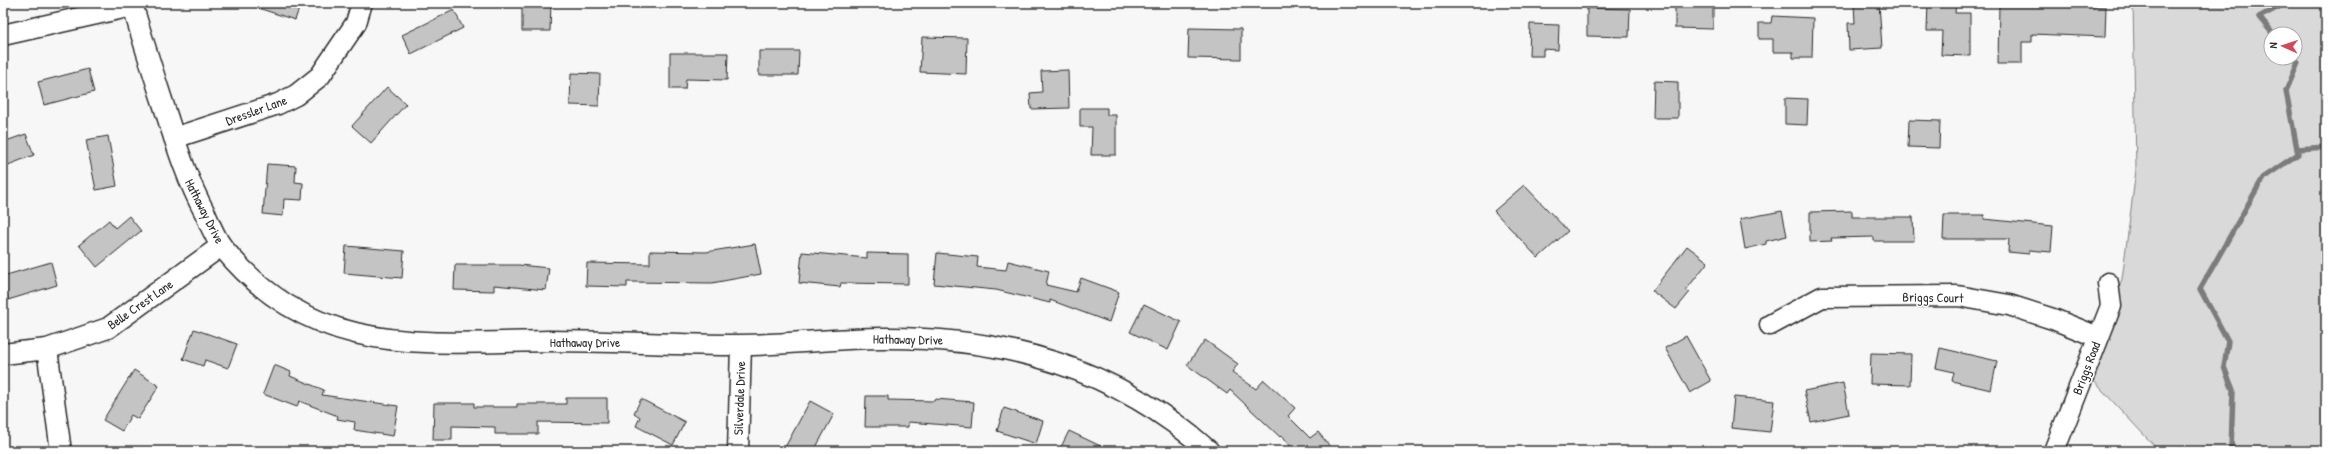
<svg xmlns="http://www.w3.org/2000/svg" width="2329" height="454" viewBox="0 0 2329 454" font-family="'Patrick Hand',sans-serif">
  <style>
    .green { fill: #d9d9d9; stroke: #828282; fill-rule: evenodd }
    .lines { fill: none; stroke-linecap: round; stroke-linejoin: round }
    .stream { stroke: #7b7b7b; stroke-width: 5.5 }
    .building { fill: #c4c4c4; stroke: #2b2b2b }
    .minor-casing { stroke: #2b2b2b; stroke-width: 23 }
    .minor { stroke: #fff; stroke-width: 20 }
    .labels { text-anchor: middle; stroke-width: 3; stroke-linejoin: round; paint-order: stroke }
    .street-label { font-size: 13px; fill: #2b2b2b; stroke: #fff }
  </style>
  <rect width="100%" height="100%" fill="#f7f7f7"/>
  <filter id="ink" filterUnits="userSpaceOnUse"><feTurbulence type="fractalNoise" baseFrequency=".025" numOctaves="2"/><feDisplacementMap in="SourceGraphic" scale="8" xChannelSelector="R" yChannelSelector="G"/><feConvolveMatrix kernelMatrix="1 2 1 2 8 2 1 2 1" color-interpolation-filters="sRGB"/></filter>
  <g filter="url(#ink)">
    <!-- green -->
    <path class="green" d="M2133 3H2326V451H2159L2090 377 2122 279 2136 170ZM2271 34H2295V58H2271Z"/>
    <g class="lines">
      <!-- stream -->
      <path class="stream" d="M2273 34 2259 17 2286 3
        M2297 149 2326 147
        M2233 451 2231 450 2233 390 2224 367 2228 341 2200 289 2263 178 2298 154 2286 91 2298 63 2293 58"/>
    </g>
    <!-- building -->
    <path class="building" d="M252 3H301L295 20 252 6Z
      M522 3H551L550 31H522Z
      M1675 3H1713V29L1675 28Z
      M1854 3H1879L1882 48 1849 50 1848 23H1855Z
      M1928 3H1956L1955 13H1970V56L1941 55 1942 31H1927Z
      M1999 3H2076V6L2106 7 2105 37 2032 34V42H2022V64H1998Z
      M1587 8 1630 9 1629 37 1587 36Z
      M454 10 463 28 411 54 402 35Z
      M1772 16 1813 18 1812 58H1793V52H1773V39H1759V23H1771Z
      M1530 24 1559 25 1558 50 1543 49V56H1529Z
      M1189 28 1241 29V59L1188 58Z
      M922 37 967 38 966 74 920 72Z
      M759 51H799L798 75H759Z
      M670 53H728L727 80 686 79 685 89H670Z
      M88 69 94 92 44 105 38 82Z
      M1068 70 1069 108 1031 109 1030 93 1042 92 1041 71Z
      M571 73 600 74 599 106 570 105Z
      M1654 81 1678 82V118H1653Z
      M387 87 406 104 371 143 352 126Z
      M1785 98 1808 99 1807 125 1785 124Z
      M1080 108H1107V115H1116V155H1091L1092 127H1080Z
      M1909 120 1940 121 1939 148 1908 147Z
      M26 134 34 155 3 167V142Z
      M108 136 117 186 96 190 86 140Z
      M267 164 296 166 295 182 303 183 302 200 284 199 283 216 263 214Z
      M1524 185 1568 231 1538 258 1494 211Z
      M1782 211 1787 236 1766 241V244L1745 249 1740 219Z
      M1852 211V217H1913L1914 241H1874V237L1831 238 1832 241 1810 242V212Z
      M1944 215H1984V219L2053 226 2051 252 2029 250V254L2008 252 2009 239H1943Z
      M129 216 141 231 97 267 79 245 109 220 115 228Z
      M755 244 761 274 712 283 627 282V287L586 286 587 263 650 264V251L706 252Z
      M346 246 404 251 402 278 344 273Z
      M1687 246 1708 262 1686 290 1690 292 1676 309 1652 291Z
      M802 252 867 258V253L908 254V284L841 283 840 287 799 283Z
      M937 253 978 257 977 267 1006 270 1008 261 1049 271 1046 285 1076 292 1081 278 1119 292 1109 322 1050 300V303L996 290 934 284Z
      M51 262 57 285 8 300 3 276Z
      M455 265H519L549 268 546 290 494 285V291L454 290Z
      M1144 304 1181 322 1168 350 1130 332Z
      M194 329 237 344 228 368 205 360 203 366 183 359Z
      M1686 336 1711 381 1690 393 1665 348Z
      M1205 340 1238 364 1232 372 1256 389 1264 380 1295 408 1288 416 1310 438 1318 432 1334 451H1294L1282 435 1280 437 1230 390 1227 394 1187 365Z
      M1940 348 1997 361 1991 390 1952 381 1954 372 1936 368Z
      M1871 353 1911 354 1910 385 1870 384Z
      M274 365 291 372 290 376 324 390 322 395 398 406 393 436 354 430 355 422 337 419 338 416 299 401 297 407 263 394Z
      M134 370 159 386 138 419 131 415 122 431 103 420Z
      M1843 383 1849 414 1811 422 1804 391Z
      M866 396H888V400L934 401 935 399 974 402 972 427 908 422V427H865Z
      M1734 397 1774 401 1770 432 1731 428Z
      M566 398H607V423L538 422V434H495V427L452 426V440H433L434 403H474V407H517V404H566Z
      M641 399 685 422 673 445 636 426 640 417 634 413Z
      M810 401 834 414 814 451H783Z
      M1004 408 1043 421 1036 444 997 431Z
      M1069 431 1111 451H1059Z"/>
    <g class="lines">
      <defs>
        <path id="minor" d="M132 3C141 35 151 66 161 97 174 137 185 176 205 213 210 225 215 238 223 248 314 358 421 343 548 341 612 341 675 345 739 345 787 345 835 338 883 338 1007 337 1115 368 1209 451
          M3 35 132 6
          M174 138 278 104 296 95 320 76 356 23 362 3
          M1770 325 1822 297 1958 296 2009 305 2053 319 2098 337
          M47 349 61 451
          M3 354 47 349 108 328 221 246
          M738 451 741 345
          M2054 451 2111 306 2108 283"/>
      </defs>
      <!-- minor casing -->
      <use href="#minor" class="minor-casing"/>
      <!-- minor -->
      <use href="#minor" class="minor"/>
    </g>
  </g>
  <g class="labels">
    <!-- street labels -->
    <g class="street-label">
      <text transform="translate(256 110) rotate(-20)" y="5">Dressler Lane</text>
      <text transform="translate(205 211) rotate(63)" y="5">Hathaway Drive</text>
      <text transform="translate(1933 297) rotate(1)" y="5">Briggs Court</text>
      <text transform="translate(140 304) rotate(-35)" y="5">Belle Crest Lane</text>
      <text transform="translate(908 339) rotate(1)" y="5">Hathaway Drive</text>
      <text x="585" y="347">Hathaway Drive</text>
      <text transform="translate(2086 368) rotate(-69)" y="5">Briggs Road</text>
      <text transform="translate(739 398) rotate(-88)" y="5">Silverdale Drive</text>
    </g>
  </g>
  <!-- margin -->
  <rect width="2329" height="454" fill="none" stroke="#fff" stroke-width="16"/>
  <rect x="8" y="8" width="2313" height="438" fill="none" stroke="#2b2b2b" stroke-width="1.5" filter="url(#ink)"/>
  <!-- north arrow -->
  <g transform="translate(2283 46) rotate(273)"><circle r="19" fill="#ffffff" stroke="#aaaaaa"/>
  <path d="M0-3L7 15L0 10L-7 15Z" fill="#d1495b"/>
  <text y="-6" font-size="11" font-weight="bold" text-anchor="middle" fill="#2b2b2b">N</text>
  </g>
</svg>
